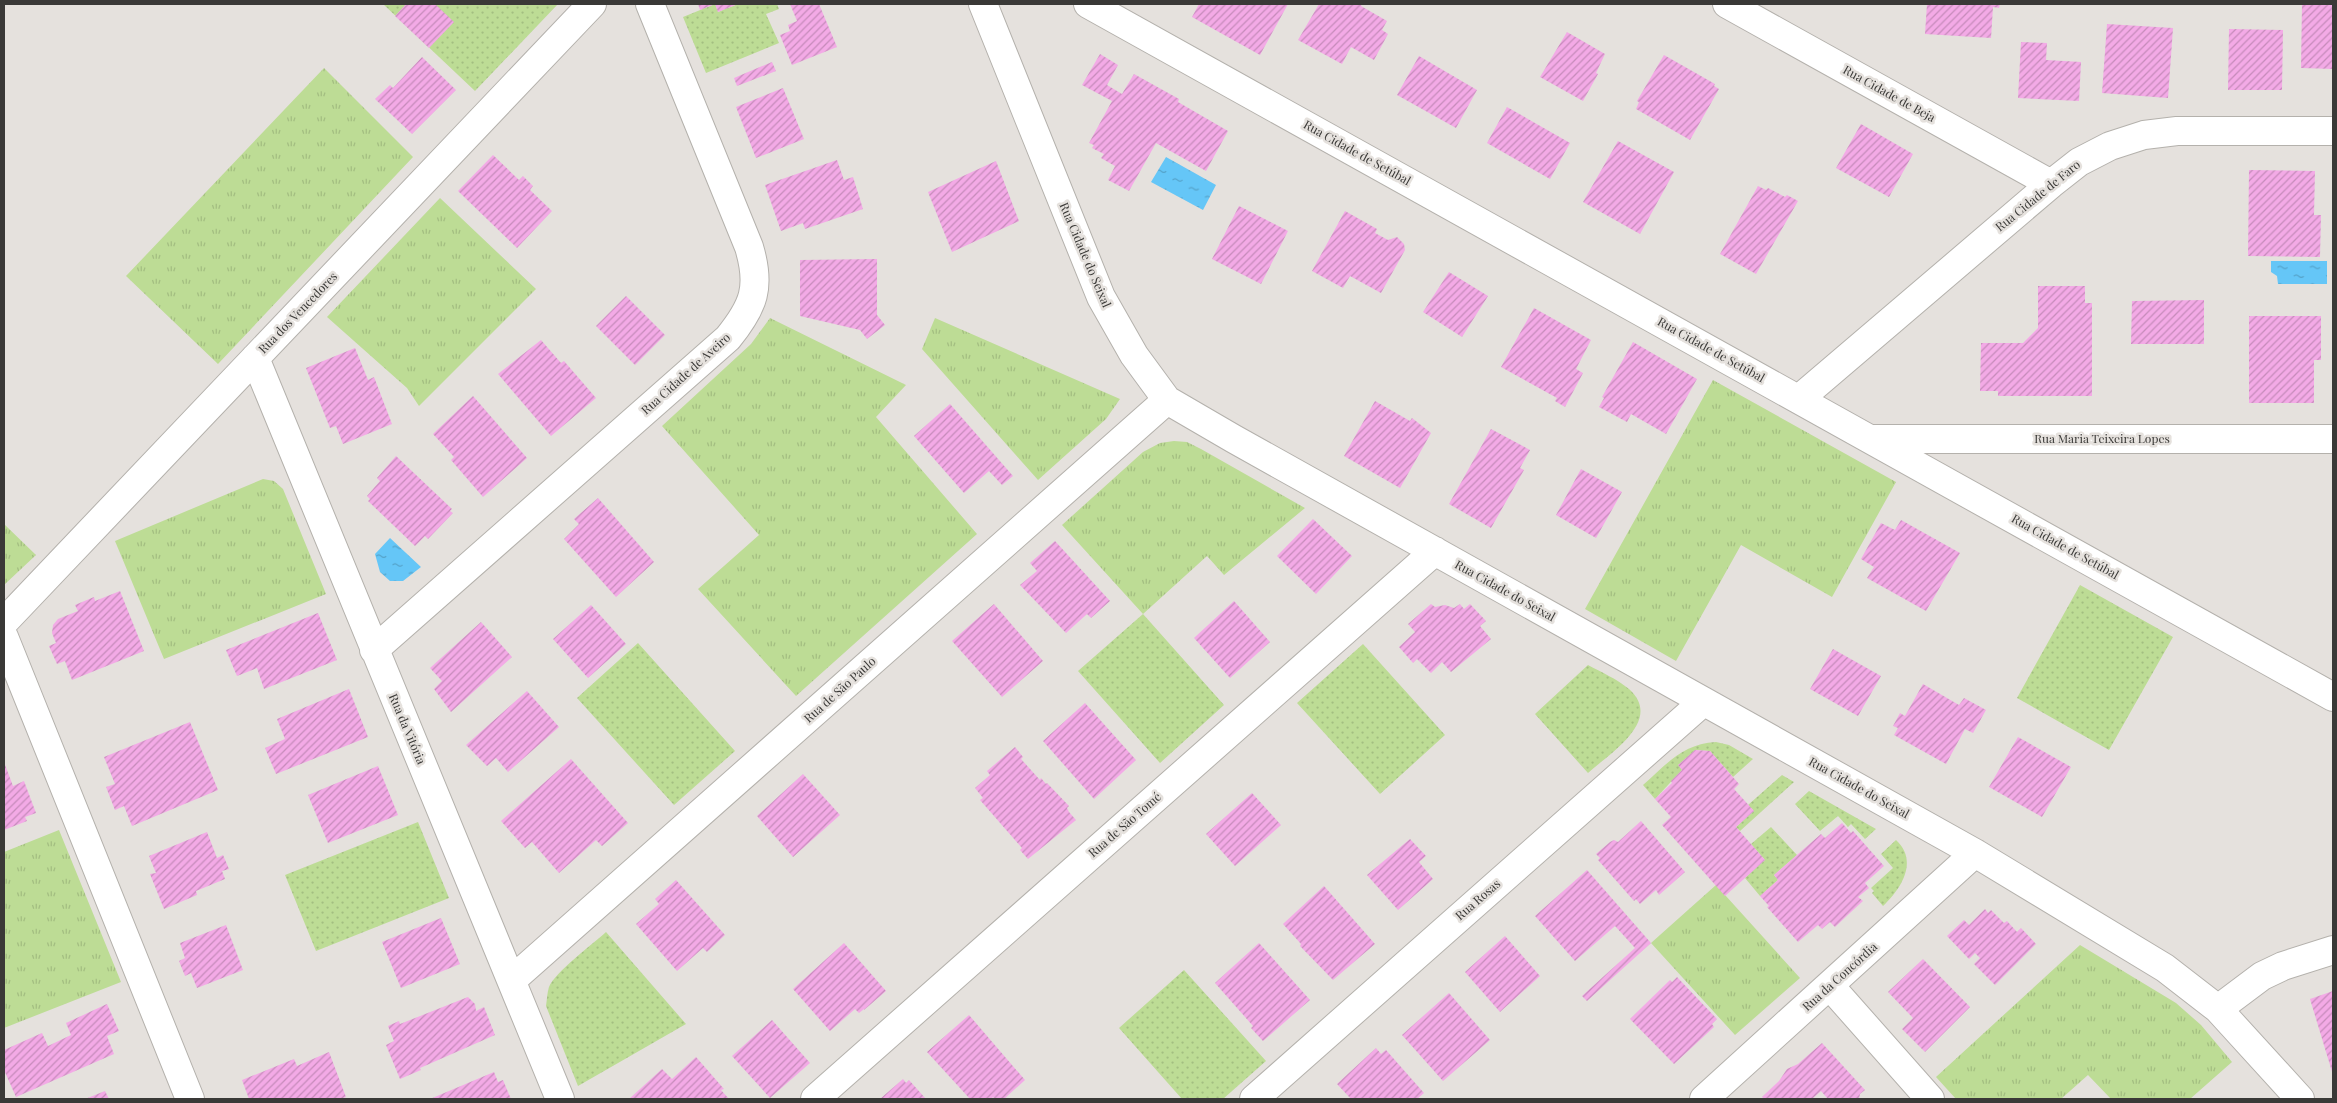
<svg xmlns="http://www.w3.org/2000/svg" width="2337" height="1103" viewBox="0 0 2337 1103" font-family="'Playfair Display',serif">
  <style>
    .grass { fill: url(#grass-tufts) }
    .garden { fill: url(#garden-dots) }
    .water { fill: url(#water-ripples) }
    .building { fill: url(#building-hatch) }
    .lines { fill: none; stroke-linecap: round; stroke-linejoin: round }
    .minor-casing { stroke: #b4b1ac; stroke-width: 30 }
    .minor { stroke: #fff; stroke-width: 28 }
    .labels { text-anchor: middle; stroke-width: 5; stroke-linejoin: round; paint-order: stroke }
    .street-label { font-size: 12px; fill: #3a3937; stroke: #e5e1dd }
  </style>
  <defs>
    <pattern id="grass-tufts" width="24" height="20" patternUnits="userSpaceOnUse" patternTransform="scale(1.25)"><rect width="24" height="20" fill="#bddc95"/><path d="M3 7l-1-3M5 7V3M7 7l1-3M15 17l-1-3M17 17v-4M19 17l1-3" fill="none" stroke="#a3be81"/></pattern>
    <pattern id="garden-dots" width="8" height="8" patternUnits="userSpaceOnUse" patternTransform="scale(1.25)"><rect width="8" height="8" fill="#bddc95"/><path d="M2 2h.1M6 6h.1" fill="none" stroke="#a3be81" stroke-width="1.8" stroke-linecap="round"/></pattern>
    <pattern id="water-ripples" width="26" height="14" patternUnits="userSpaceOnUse" patternTransform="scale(1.25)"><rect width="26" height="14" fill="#65c6f7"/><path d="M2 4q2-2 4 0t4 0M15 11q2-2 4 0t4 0" fill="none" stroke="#54a2c9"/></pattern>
    <pattern id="building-hatch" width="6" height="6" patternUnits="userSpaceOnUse" patternTransform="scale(1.25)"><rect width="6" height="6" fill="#f3aae6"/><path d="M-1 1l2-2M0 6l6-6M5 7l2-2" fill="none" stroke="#c68bbb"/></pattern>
  </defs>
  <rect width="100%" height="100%" fill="#e5e1dd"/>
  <!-- grass -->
  <path class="grass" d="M324 68 413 157 218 364 126 276Z
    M440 198 536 289 419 406 407 388 327 317Z
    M770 318 906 385 876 417 977 534 796 696 698 589 759 535 662 426 751 344Z
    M935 318 1120 399 1106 419 1038 480 922 349Z
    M1713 380 1896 482 1832 597 1741 545 1676 661 1585 609Z
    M1174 441 1187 442 1201 449 1305 508 1224 575 1207 556 1143 614 1062 525 1143 452 1160 443Z
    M263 479 274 481 283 489 326 594 164 659 115 541Z
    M4 524 36 555 4 585Z
    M59 830 121 982 4 1028V852Z
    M1716 885 1800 978 1735 1035 1651 943Z
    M2080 945 2176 1003 2201 1025 2232 1062 2190 1099H2111L2088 1075 2061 1099H1956L1936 1077Z"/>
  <!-- garden -->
  <path class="garden" d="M383 4H558L475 91Z
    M715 4 718 12 738 4H777L779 9 766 14 779 43 706 73 683 17Z
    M2080 585 2173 637 2109 750 2017 698Z
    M1143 614 1224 705 1160 763 1078 671Z
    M638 643 735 751 674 805 577 698Z
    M1363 644 1445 735 1380 794 1297 703Z
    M1588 665C1601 672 1617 679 1629 689 1664 720 1610 753 1588 773L1535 714Z
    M1716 742 1729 745 1753 759 1733 777 1710 751 1695 750 1679 765 1682 770 1655 799 1643 785C1667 764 1682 744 1716 742Z
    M1782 775 1794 782 1740 831 1736 827 1754 811 1748 805Z
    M1809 791 1876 829 1865 839 1851 824 1848 827 1838 816 1820 831 1795 804Z
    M418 822 449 898 316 951 285 875Z
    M1771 827 1797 855 1774 875 1778 880 1760 896 1745 878 1765 860 1751 844Z
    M1896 840C1919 861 1901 889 1883 906L1872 893 1874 891 1871 888 1893 868 1881 854Z
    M606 932 686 1024 578 1086 546 1006C547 1000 547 993 549 987 555 972 593 944 606 932Z
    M1184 970 1266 1061 1223 1099H1182L1119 1028Z"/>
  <!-- water -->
  <path class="water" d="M1166 157 1216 185 1203 210 1151 182Z
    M2271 261H2327V284H2278L2277 276 2271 272Z
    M390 538 421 567 403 581H390L380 572 375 554Z"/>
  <!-- building -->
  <path class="building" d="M406 4H435L454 22 429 48 395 16Z
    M698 4H738L718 12 715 4 700 10Z
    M790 4H819L837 47 792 65 780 35 790 31 788 25 797 21Z
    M1199 4H1288L1260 55 1192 17Z
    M1319 4H1362L1361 6 1387 21 1382 30 1388 34 1374 60 1351 47 1342 64 1298 40Z
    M1927 4H2000L1999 8 1993 7 1991 38 1925 34Z
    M2302 4H2333V69L2301 68Z
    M2107 24 2173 28 2168 98 2102 93Z
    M2229 29 2283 30 2282 90H2228Z
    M1567 32 1605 54 1596 73 1598 74 1583 101 1540 77Z
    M2021 42 2047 43 2046 60 2081 62 2079 101 2018 98Z
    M1100 54 1118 65 1107 85 1122 94 1134 74 1179 99 1178 102 1228 131 1206 171 1156 143 1129 191 1108 180 1115 166 1101 158 1104 154 1092 148 1094 145 1089 143 1112 101 1082 85Z
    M1664 55 1715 84 1714 86 1719 89 1690 140 1636 109 1639 102 1637 101Z
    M1419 56 1477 90 1456 128 1397 95Z
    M422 57 456 90 412 134 375 99 390 85 393 88Z
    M772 62 776 71 737 86 734 78Z
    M783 88 804 139 756 158 736 107Z
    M1507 107 1570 143 1550 179 1487 143Z
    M1861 124 1913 154 1889 197 1836 168Z
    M1618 141 1674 172 1640 234 1583 202Z
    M493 155 519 180 523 176 533 186 530 190 552 211 517 248 458 191Z
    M837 160 844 180 853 177 863 209 805 229 803 223 781 231 765 185Z
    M996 161 1019 221 952 252 928 192Z
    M2249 170 2315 171 2314 215H2321L2320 257 2248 256Z
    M1758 186 1766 190 1768 188 1785 197 1787 195 1798 201 1756 274 1720 254Z
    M1239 206 1288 231 1261 284 1212 259Z
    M1345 211 1377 229 1375 233 1388 240 1397 237 1404 244 1405 250 1381 293 1350 276 1343 288 1312 271Z
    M877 259V315L885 325 867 339 860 330 800 316V260Z
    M1449 272 1488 296 1462 337 1423 312Z
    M2038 286H2085V303H2092V396H1998V391H1980L1981 343H2023L2038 328Z
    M626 296 665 335 635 365 596 326Z
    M2204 300V344H2131L2132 301Z
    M1534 308 1591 340 1576 369 1583 373 1565 407 1555 401 1557 398 1501 367Z
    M2249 316H2321V360H2314V403H2249Z
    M541 340 561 363 564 361 596 398 551 436 498 374Z
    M1633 342 1697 379 1666 434 1631 414 1627 422 1599 407 1604 398 1602 397Z
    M355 348 368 380 374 377 392 424 343 444 336 426 330 428 306 368Z
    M473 396 527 458 483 497 451 460 454 457 433 434Z
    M1375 401 1410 421 1412 418 1431 433 1400 488 1344 456Z
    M950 404 1013 476 1002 485 989 471 964 493 914 436Z
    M1491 429 1530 450 1520 468 1524 470 1491 528 1449 504Z
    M396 456 452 509 450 511 453 513 428 539 425 536 415 546 368 501 370 499 367 496 380 481 377 478Z
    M1581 469 1622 492 1596 538 1556 515Z
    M598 498 654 562 616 597 564 539 579 524 574 519Z
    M1313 519 1352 556 1316 594 1277 556Z
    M1901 520 1960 553 1926 611 1867 578 1874 567 1861 559 1881 523 1895 530Z
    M1055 541 1110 601 1091 618 1087 614 1066 633 1020 585 1037 571 1030 563Z
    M120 591 144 651 72 680 65 661 57 664 49 646 56 643 52 633 53 625 58 619 78 611 75 605 94 597 95 601Z
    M1234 601 1270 642 1230 678 1194 638Z
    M994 604 1043 661 1002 697 952 641Z
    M1431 604 1435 607 1445 605 1454 608 1460 604 1464 609 1470 604 1486 621 1480 626 1491 639 1451 672 1442 662 1431 673 1417 659 1413 663 1399 647 1415 632 1408 624Z
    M591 605 626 644 588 678 553 639Z
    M318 613 337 660 264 689 257 668 237 676 226 650Z
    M481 622 512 657 451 712 434 689 442 681 430 668Z
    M1833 649 1881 676 1858 716 1810 689Z
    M1923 684 1959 705 1964 698 1986 710 1973 733 1965 729 1946 764 1894 735 1898 728 1893 726 1900 713 1905 716Z
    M349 689 368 737 276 774 265 748 285 739 277 719Z
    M527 691 559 727 508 772 496 758 487 766 466 745Z
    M1085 703 1136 760 1094 799 1043 741Z
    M190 722 218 790 132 826 124 806 115 810 106 787 115 784 104 757Z
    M2018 737 2071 767 2042 817 1989 787Z
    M1015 747 1023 757 1021 759 1040 780 1041 778 1046 784 1047 783 1069 806 1067 808 1069 812 1076 820 1028 859 1020 850 1022 848 980 800 983 798 975 788 990 775 987 771Z
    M1695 750 1710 751 1739 784 1734 789 1754 811 1736 827 1765 860 1725 896 1662 825 1671 817 1655 799 1672 783 1671 781 1682 770 1678 765Z
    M571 759 628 823 602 846 596 840 559 873 532 842 525 848 501 821Z
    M4 762 13 786 24 781 36 813 25 817 27 821 4 830Z
    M378 766 398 815 328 843 308 795Z
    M803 774 840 815 793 857 757 816Z
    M1252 793 1281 825 1235 866 1206 834Z
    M1641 821 1685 872 1659 895 1656 890 1640 904 1636 899 1634 901 1598 860 1600 858 1596 854 1610 842 1614 840 1618 842Z
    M1842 823 1851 833 1853 831 1884 866 1865 883 1869 888 1858 897 1863 901 1851 912 1835 927 1830 922 1822 929 1818 925 1798 942 1767 907 1769 906 1760 896 1778 880 1774 875 1821 834 1825 838Z
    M207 832 217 858 223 855 229 869 222 871 225 879 196 891 197 895 164 909 150 874 156 873 149 856Z
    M1410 839 1426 856 1419 862 1433 879 1398 910 1367 875Z
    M1587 870 1651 943 1587 1001 1582 996 1635 948 1615 926 1575 961 1535 916Z
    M676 880 725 935 707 952 703 948 677 971 636 924 659 904 655 899Z
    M1324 886 1375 944 1333 980 1300 946 1301 944 1283 924Z
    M1985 909 1988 913 1991 910 2004 923 2007 921 2017 932 2021 928 2036 944 1995 985 1974 964 1980 958 1975 953 1969 959 1947 936 1964 920 1969 925Z
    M441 918 460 964 401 988 382 942Z
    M226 925 243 970 197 988 191 973 185 976 179 961 185 958 180 943Z
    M1505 936 1540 976 1500 1012 1465 972Z
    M844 943 886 991 864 1010V1009L859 1013 855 1009 830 1031 793 989Z
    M1259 943 1310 1000 1263 1041 1251 1028 1253 1026 1215 983Z
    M1923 959 1970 1007 1925 1052 1902 1029 1913 1018 1888 992Z
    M1677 977 1717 1019 1712 1024 1714 1027 1674 1064 1630 1019 1670 980 1672 982Z
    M2333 991V1075L2310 999Z
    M1449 993 1490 1040 1443 1081 1402 1035Z
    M468 997 475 1004 476 1011 484 1007 495 1035 420 1068 421 1070 400 1079 386 1045 394 1041 388 1026 399 1021 400 1024Z
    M107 1004 119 1031 107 1036 114 1054 16 1097 4 1070V1050L42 1033 48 1046 71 1035 66 1023Z
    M969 1015 1025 1080 1004 1099H995L993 1097 991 1099H970L927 1052Z
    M772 1020 810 1063 770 1098 732 1056Z
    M1822 1043 1865 1090 1860 1094 1859 1099H1828L1821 1091 1812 1099H1764L1762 1097 1779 1081 1787 1069 1798 1064Z
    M1376 1048 1381 1054 1386 1050 1424 1093 1417 1099H1351L1337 1084Z
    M329 1052 346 1097 340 1099H249L242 1080 294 1059 297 1066Z
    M696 1057 724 1089 721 1090 729 1099H629L662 1069 672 1079Z
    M494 1072 498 1082 503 1080 511 1099H430Z
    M903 1079 906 1083 909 1080 926 1099H880Z
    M105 1091 109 1099H85Z"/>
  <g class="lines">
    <defs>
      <path id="minor" d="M983 4 1101 297 1134 355 1167 400 1234 439 1975 853 2165 968 2218 1009 2300 1099
        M1088 4 2333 697
        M1727 4 2051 184
        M255 358 560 1099
        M1799 399 2051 184 2079 162 2110 146 2144 135 2177 131H2333
        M1873 439H2333
        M4 622 592 4
        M4 637 190 1099
        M374 650 728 338C754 306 761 287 749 247L650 4
        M512 980 1167 400
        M1830 986 1930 1099
        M2218 1009 2262 976 2283 966 2333 950
        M815 1099 1435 551
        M1254 1099 1703 702
        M1704 1099 1975 853"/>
    </defs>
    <!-- minor casing -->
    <use href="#minor" class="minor-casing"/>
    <!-- minor -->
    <use href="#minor" class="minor"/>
  </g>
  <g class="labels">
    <!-- street labels -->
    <g class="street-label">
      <text transform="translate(1889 94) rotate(29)" y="4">Rua Cidade de Beja</text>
      <text transform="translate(1357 153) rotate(29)" y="4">Rua Cidade de Setúbal</text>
      <text transform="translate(2038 196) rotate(-39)" y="4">Rua Cidade de Faro</text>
      <text transform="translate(1085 255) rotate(67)" y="4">Rua Cidade do Seixal</text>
      <text transform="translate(298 313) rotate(-46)" y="4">Rua dos Vencedores</text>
      <text transform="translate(1711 350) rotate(29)" y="4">Rua Cidade de Setúbal</text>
      <text transform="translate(686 374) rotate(-42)" y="4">Rua Cidade de Aveiro</text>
      <text x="2102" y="443">Rua Maria Teixeira Lopes</text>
      <text transform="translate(2065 547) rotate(29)" y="4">Rua Cidade de Setúbal</text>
      <text transform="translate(1505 591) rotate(29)" y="4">Rua Cidade do Seixal</text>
      <text transform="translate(840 690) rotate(-42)" y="4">Rua de São Paulo</text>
      <text transform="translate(407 729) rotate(67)" y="4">Rua da Vitória</text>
      <text transform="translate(1859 788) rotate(29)" y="4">Rua Cidade do Seixal</text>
      <text transform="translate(1125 825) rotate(-41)" y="4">Rua de São Tomé</text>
      <text transform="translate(1478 900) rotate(-41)" y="4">Rua Rosas</text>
      <text transform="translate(1840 977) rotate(-42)" y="4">Rua da Concórdia</text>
    </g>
  </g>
  <!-- border -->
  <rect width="2337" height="1103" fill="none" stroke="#3a3937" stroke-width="10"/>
</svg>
